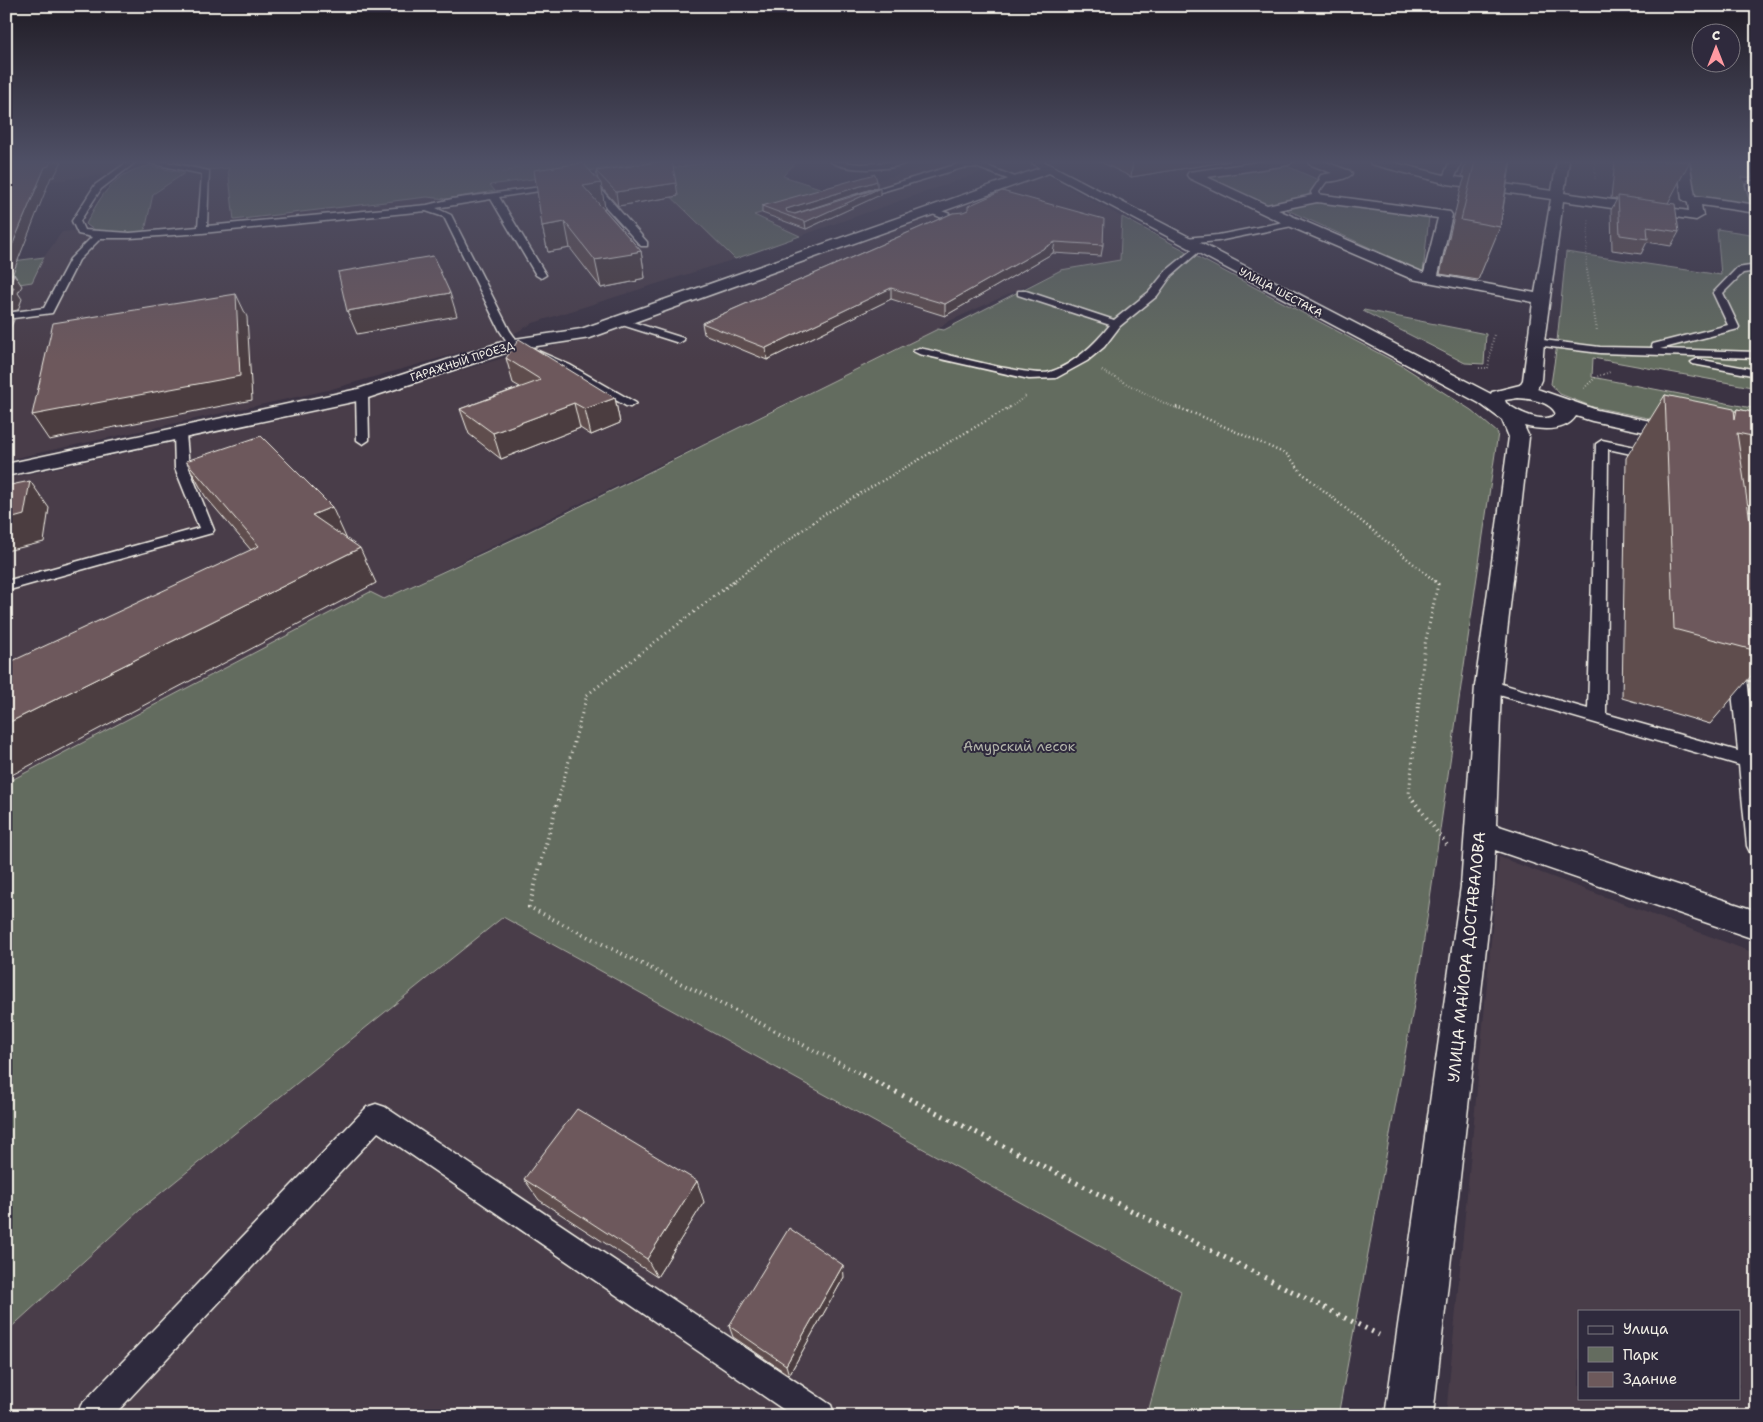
<svg xmlns="http://www.w3.org/2000/svg" width="1763" height="1422" viewBox="0 0 1763 1422" font-family="'Shantell Sans',sans-serif">
  <style>
    .built { fill: #4a3e4a; fill-rule: evenodd }
    .green { fill: #646c5f; stroke: #acaea4 }
    .lines { fill: none; stroke-linecap: round; stroke-linejoin: round }
    .service-casing { stroke: #f4f1e8; stroke-width: 3 }
    .minor-casing { stroke: #f4f1e8; stroke-width: 3 }
    .path-far5 { stroke: #f4f1e8; stroke-width: 1; stroke-dasharray: 0.5 2; stroke-linecap: butt }
    .path-far4 { stroke: #f4f1e8; stroke-width: 2; stroke-dasharray: 0.5 2.5; stroke-linecap: butt }
    .path-far3 { stroke: #f4f1e8; stroke-width: 2.5; stroke-dasharray: 1 3; stroke-linecap: butt }
    .path-far2 { stroke: #f4f1e8; stroke-width: 3; stroke-dasharray: 1 4; stroke-linecap: butt }
    .path-far1 { stroke: #f4f1e8; stroke-width: 4; stroke-dasharray: 1 4.5; stroke-linecap: butt }
    .path { stroke: #f4f1e8; stroke-width: 5; stroke-dasharray: 2 5.5; stroke-linecap: butt }
    .service { fill: #2f2a3d; fill-rule: evenodd }
    .minor { fill: #2f2a3d; fill-rule: evenodd }
    .wall { fill: #5e4d4e; stroke: #f4f1e8 }
    .shaded-wall { fill: #4c3e40; stroke: #f4f1e8 }
    .building { fill: #6d595b; stroke: #f4f1e8 }
    .labels { text-anchor: middle; stroke-width: 4; stroke-linejoin: round; paint-order: stroke }
    .far-street-label { font-size: 11px; fill: #f4f1e8; stroke: #2f2a3d }
    .park-label { font-size: 14px; fill: #b3b5aa; stroke: #2f2a3d }
    .near-street-label { font-size: 16px; fill: #f4f1e8; stroke: #2f2a3d }
  </style>
  <rect width="100%" height="100%" fill="#3b3343"/>
  <filter id="ink" filterUnits="userSpaceOnUse"><feTurbulence type="fractalNoise" baseFrequency=".02" numOctaves="2"/><feDisplacementMap in="SourceGraphic" scale="10" xChannelSelector="R" yChannelSelector="G"/><feConvolveMatrix kernelMatrix="1 2 1 2 8 2 1 2 1" color-interpolation-filters="sRGB"/></filter>
  <g filter="url(#ink)">
    <!-- built -->
    <path class="built" d="M6 161H125L107 174 6 187Z
      M658 161H702L705 163 647 172 735 259 533 323 500 341 328 390 6 460V286L32 282 44 257 62 232 92 229 99 233 185 173 228 168 234 220 427 197 446 199 495 191 490 185Z
      M946 161H991L996 167 800 236 753 215Z
      M1045 174 1122 217 1120 260 1061 270 945 323 938 329 891 352 384 599 370 592 6 783V479L339 406 500 359 590 337Z
      M1499 857 1757 954V1416H1446ZM1579 1311H1739V1398H1579Z
      M503 917 1181 1291 1147 1416H6V1332L141 1209Z"/>
    <!-- green -->
    <path class="green" d="M173 161H658L490 185 495 191 446 199 427 197 234 220 228 168 207 170Z
      M702 161H797L783 176 832 192 754 215 800 236 735 259 646 172 704 163Z
      M1687 161H1747L1753 178 1742 177 1753 207 1693 198Z
      M1280 163 1321 181 1309 194 1302 198 1266 206 1199 176Z
      M150 166 185 173 153 194 145 231C124 234 102 239 86 224 100 196 116 170 150 166Z
      M1312 201 1429 217 1423 272 1281 207Z
      M1122 217 1401 365 1471 410 1498 433 1416 994 1338 1416H1147L1181 1291 503 917 141 1209 6 1332V783L370 592 384 599 516 538 938 329 944 330 1061 270 1120 260Z
      M1717 229 1757 235V388L1593 358 1592 377 1757 409V440L1593 407 1560 394 1551 384 1556 351 1566 252 1721 275Z
      M44 257 32 282 6 286V262Z
      M1364 310 1486 334 1484 364 1465 363 1363 311Z"/>
    <g class="lines">
      <defs>
        <path id="service" d="M129 161H137L101 189 80 221 84 230 130 233 198 227 202 174 149 163 148 161H161L209 171 207 226 427 205 452 199 563 184 564 186 560 188 499 197 546 275 541 278 536 275 491 199 436 208 451 215 510 331 518 342 570 365 636 403 630 407 626 406 562 369 510 346 500 331 444 217 426 211 202 233 130 238H101L79 260 52 313 6 319V313L44 308 70 259 92 237 78 234 72 221 95 185Z
          M830 161 861 164 910 161C895 171 845 172 830 161Z
          M980 163 1020 179 1013 181 976 167 962 168 861 198 854 196 958 164Z
          M1322 176 1329 178 1319 192 1321 198 1314 200 1311 192Z
          M585 180H593L647 242V246H641L585 184Z
          M931 207 958 217 962 215 966 218C956 227 939 216 928 212V208Z
          M1294 220 1297 221V225L1218 241 1185 244 1180 241 1185 238 1218 235Z
          M1199 244 1204 247 1202 249 1172 275 1157 296 1120 326 1104 347 1087 361 1056 378 1029 379 919 354 913 351 919 348C944 353 1031 378 1050 372 1073 365 1095 344 1110 325L1018 295V291H1026L1114 320 1149 292 1166 271Z
          M1757 265V271L1743 273 1723 293 1739 327 1738 329 1660 349 1757 352V358L1600 353 1535 345 1530 342 1535 339 1600 347 1653 348 1652 346 1653 344 1728 325 1713 293 1737 268Z
          M623 319 683 338 684 340 679 343 619 324 618 322 619 320Z
          M1697 359 1757 370V376L1693 364 1691 362Z
          M362 390 368 394 369 440 363 444 357 440 356 394Z
          M180 430 186 434 189 468 214 530 212 533 6 591V581L199 528 175 468 174 434Z
          M1602 440 1659 452 1660 455 1654 459 1608 449 1606 714 1738 751 1729 662 1731 658 1737 656 1743 658 1746 667 1757 670V682L1747 679 1757 759V854L1750 852 1747 846 1739 765 1482 690 1479 686 1482 682 1488 680 1588 709 1596 444Z
          M1728 517 1757 524V532L1723 524 1721 521 1723 518Z
          M376 1104 385 1107 831 1405 835 1416H793L378 1132 113 1416H77L81 1405 367 1107Z"/>
        <path id="minor" d="M1029 161H1043L1491 394 1492 392 1520 385 1523 380 1533 302 1412 279 1289 226 1189 178 1187 175 1189 172 1266 161H1294L1288 165 1207 177 1267 205 1317 194 1450 212 1452 215 1438 275 1535 293 1551 199 1448 184 1371 164 1369 161H1388L1444 175 1450 161H1462L1455 177 1552 191 1557 161H1569L1564 193 1689 211 1688 203 1682 199 1677 161H1689L1695 196 1757 205V213L1701 205 1703 216 1696 220 1563 201 1544 342 1541 380 1537 389 1597 410 1757 443V455L1592 421 1576 416C1565 433 1541 430 1524 426L1529 437 1501 686 1496 825 1757 911V940L1495 850 1493 886 1433 1416H1385L1461 886 1475 686 1509 437 1502 420 1479 403 1049 173 590 338 517 349 362 400 6 476V464L358 389 508 340 581 329 1040 168ZM1317 202 1438 218 1424 273 1278 210ZM1518 398C1531 399 1550 401 1556 414 1543 425 1518 412 1506 403L1505 400Z
          M1307 161H1323L1350 171 1352 174C1346 180 1329 183 1321 181L1319 178 1321 175 1332 173 1309 164Z
          M1757 180V203L1750 199 1746 185 1748 182Z"/>
      </defs>
      <!-- service casing -->
      <use href="#service" class="service-casing"/>
      <!-- minor casing -->
      <use href="#minor" class="minor-casing"/>
      <!-- path-far5 -->
      <path class="path-far5" d="M1595 161V180
        M502 173 540 161
        M1587 271 1586 263 1589 220"/>
      <!-- path-far4 -->
      <path class="path-far4" d="M1587 270 1597 331
        M1479 368H1488L1494 334
        M1102 371 1166 404 1179 409
        M1584 388 1596 377 1610 372
        M1008 409 1026 396"/>
      <!-- path-far3 -->
      <path class="path-far3" d="M1176 407 1203 417 1288 455 1302 473 1436 582
        M732 582 823 515 1010 407"/>
      <!-- path-far2 -->
      <path class="path-far2" d="M558 801 587 695 734 581
        M1414 801 1409 794 1425 644 1438 584 1434 581"/>
      <!-- path-far1 -->
      <path class="path-far1" d="M558 800 529 907 865 1076
        M1413 800 1447 845"/>
      <!-- path -->
      <path class="path" d="M862 1075 1379 1335"/>
      <!-- service -->
      <use href="#service" class="service"/>
      <!-- minor -->
      <use href="#minor" class="minor"/>
    </g>
    <!-- wall -->
    <path class="wall" d="M1099 161H1230L1131 177Z
      M1466 161H1511L1500 227 1478 280 1440 274 1461 188 1465 177 1462 176Z
      M1615 161H1690L1668 203 1679 232 1671 246 1647 242 1641 254 1612 250 1611 210 1617 199 1611 198Z
      M1752 161H1757V179L1756 178Z
      M596 171 678 196 618 206 601 187 605 208H603L641 251 645 278 636 280 637 281 601 288 570 248 548 252 542 226 598 180Z
      M877 187 794 214 880 195 806 229 762 213V206Z
      M953 213 1103 245 1101 256 1053 253 945 316 891 299 767 360 704 334 702 323Z
      M506 358 615 398 620 423 591 435 580 428 501 459 469 434 460 409 520 387 513 383Z
      M1665 395 1734 413 1737 409 1757 413V512L1748 510 1757 568V669L1710 724 1622 698 1626 458Z
      M186 461 347 539 376 583 251 550 205 496Z
      M524 1179 704 1202 657 1277 539 1200Z
      M844 1277 789 1375 733 1337 729 1326Z"/>
    <!-- shaded-wall -->
    <path class="shaded-wall" d="M51 161H62L54 177H51L7 288 6 286V260L45 167Z
      M1133 161H1230L1131 177Z
      M877 181V187L788 216 786 209Z
      M601 183 605 208 588 210 583 186Z
      M676 183 678 196 618 206 616 192Z
      M880 188V195L806 229 805 222Z
      M565 222 570 248 548 252 542 226Z
      M1055 242 1053 253 945 316V304Z
      M641 251 645 278 636 280 637 281 601 288 595 260Z
      M14 274 22 286 18 293 22 299 18 310 8 312 14 320 6 337V298L8 288Z
      M891 288V299L767 360 766 348Z
      M450 293 457 316 357 334 347 311Z
      M236 294 247 317 252 400 49 440 32 415Z
      M615 398 620 423 591 435 585 409Z
      M574 403 580 428 501 459 493 433Z
      M30 481 49 508 44 542 6 551V520Z
      M332 507 348 542 312 515Z
      M360 548 376 583 6 778V724Z
      M697 1181 704 1202 657 1277 647 1259Z
      M843 1265 844 1277 789 1375 786 1365Z"/>
    <!-- building -->
    <path class="building" d="M6 161H51L49 166 45 167 6 260Z
      M666 161H672L676 183 616 192 596 171Z
      M1475 161H1510L1500 227 1461 220Z
      M583 163 601 183 583 186 641 251 631 253 632 254 595 260 565 222 542 226 534 170Z
      M875 174 877 181 786 209 787 212 795 214 880 188 805 222 762 206Z
      M1002 191 1104 219 1103 245 1055 242 945 304 891 288 766 348 702 323 953 213 963 212 968 210V206Z
      M1618 196 1675 204 1679 232 1647 227 1648 239 1620 235Z
      M433 256 450 293 347 311 338 272Z
      M14 274 8 288 14 287 10 297 6 298V275Z
      M236 294 240 376 32 415 53 323Z
      M519 339 615 398 585 409 574 403 493 433 460 409 541 380 506 358Z
      M1665 395 1734 409 1735 419 1737 409 1757 413V437L1737 433 1757 568V651L1674 629Z
      M261 436 332 507 312 515 360 548 6 724V664L259 546 186 461Z
      M30 481 24 515 6 520V486Z
      M577 1109 697 1181 647 1259 524 1179Z
      M789 1228 843 1265 786 1365 729 1326Z"/>
  </g>
  <!-- sky -->
  <linearGradient id="sky" x2="0" y2="1"><stop stop-color="#201c25"/><stop offset="0.45" stop-color="#4f5066"/><stop offset="1" stop-color="#4f5066" stop-opacity="0"/></linearGradient>
  <rect width="1763" height="360" fill="url(#sky)"/>
  <g class="labels">
    <!-- far-street labels -->
    <g class="far-street-label">
      <text transform="translate(1281 292) rotate(28)" y="4">УЛИЦА ШЕСТАКА</text>
      <text transform="translate(462 361) rotate(-18)" y="4">ГАРАЖНЫЙ ПРОЕЗД</text>
    </g>
    <!-- park labels -->
    <g class="park-label">
      <text x="1019" y="751">Амурский лесок</text>
    </g>
    <!-- near-street labels -->
    <g class="near-street-label">
      <text transform="translate(1466 957) rotate(-84)" y="6">УЛИЦА МАЙОРА ДОСТАВАЛОВА</text>
    </g>
  </g>
  <!-- margin -->
  <rect width="1763" height="1422" fill="none" stroke="#2f2a3d" stroke-width="25"/>
  <rect x="12" y="12" width="1738" height="1397" fill="none" stroke="#f4f1e8" stroke-width="2" filter="url(#ink)"/>
  <!-- legend -->
  <rect x="1578" y="1310" width="162" height="90" fill="#2f2a3d" stroke="#7e7a81"/>
  <rect x="1588" y="1326" width="25" height="8" fill="#2f2a3d" stroke="#7e7a81"/>
  <text x="1623" y="1334" font-size="15" fill="#f4f1e8">Улица</text>
  <rect x="1588" y="1347" width="25" height="15" fill="#646c5f" stroke="#7e7a81"/>
  <text x="1623" y="1360" font-size="15" fill="#f4f1e8">Парк</text>
  <rect x="1588" y="1372" width="25" height="15" fill="#6d595b" stroke="#7e7a81"/>
  <text x="1623" y="1384" font-size="15" fill="#f4f1e8">Здание</text>
  <!-- north arrow -->
  <g transform="translate(1716 48)"><circle r="24" fill="#2f2a3d" stroke="#7e7a81"/>
  <path d="M0-4L9 19L0 12L-9 19Z" fill="#ff9aa2"/>
  <text y="-8" font-size="14" font-weight="bold" text-anchor="middle" fill="#f4f1e8">С</text>
  </g>
</svg>
